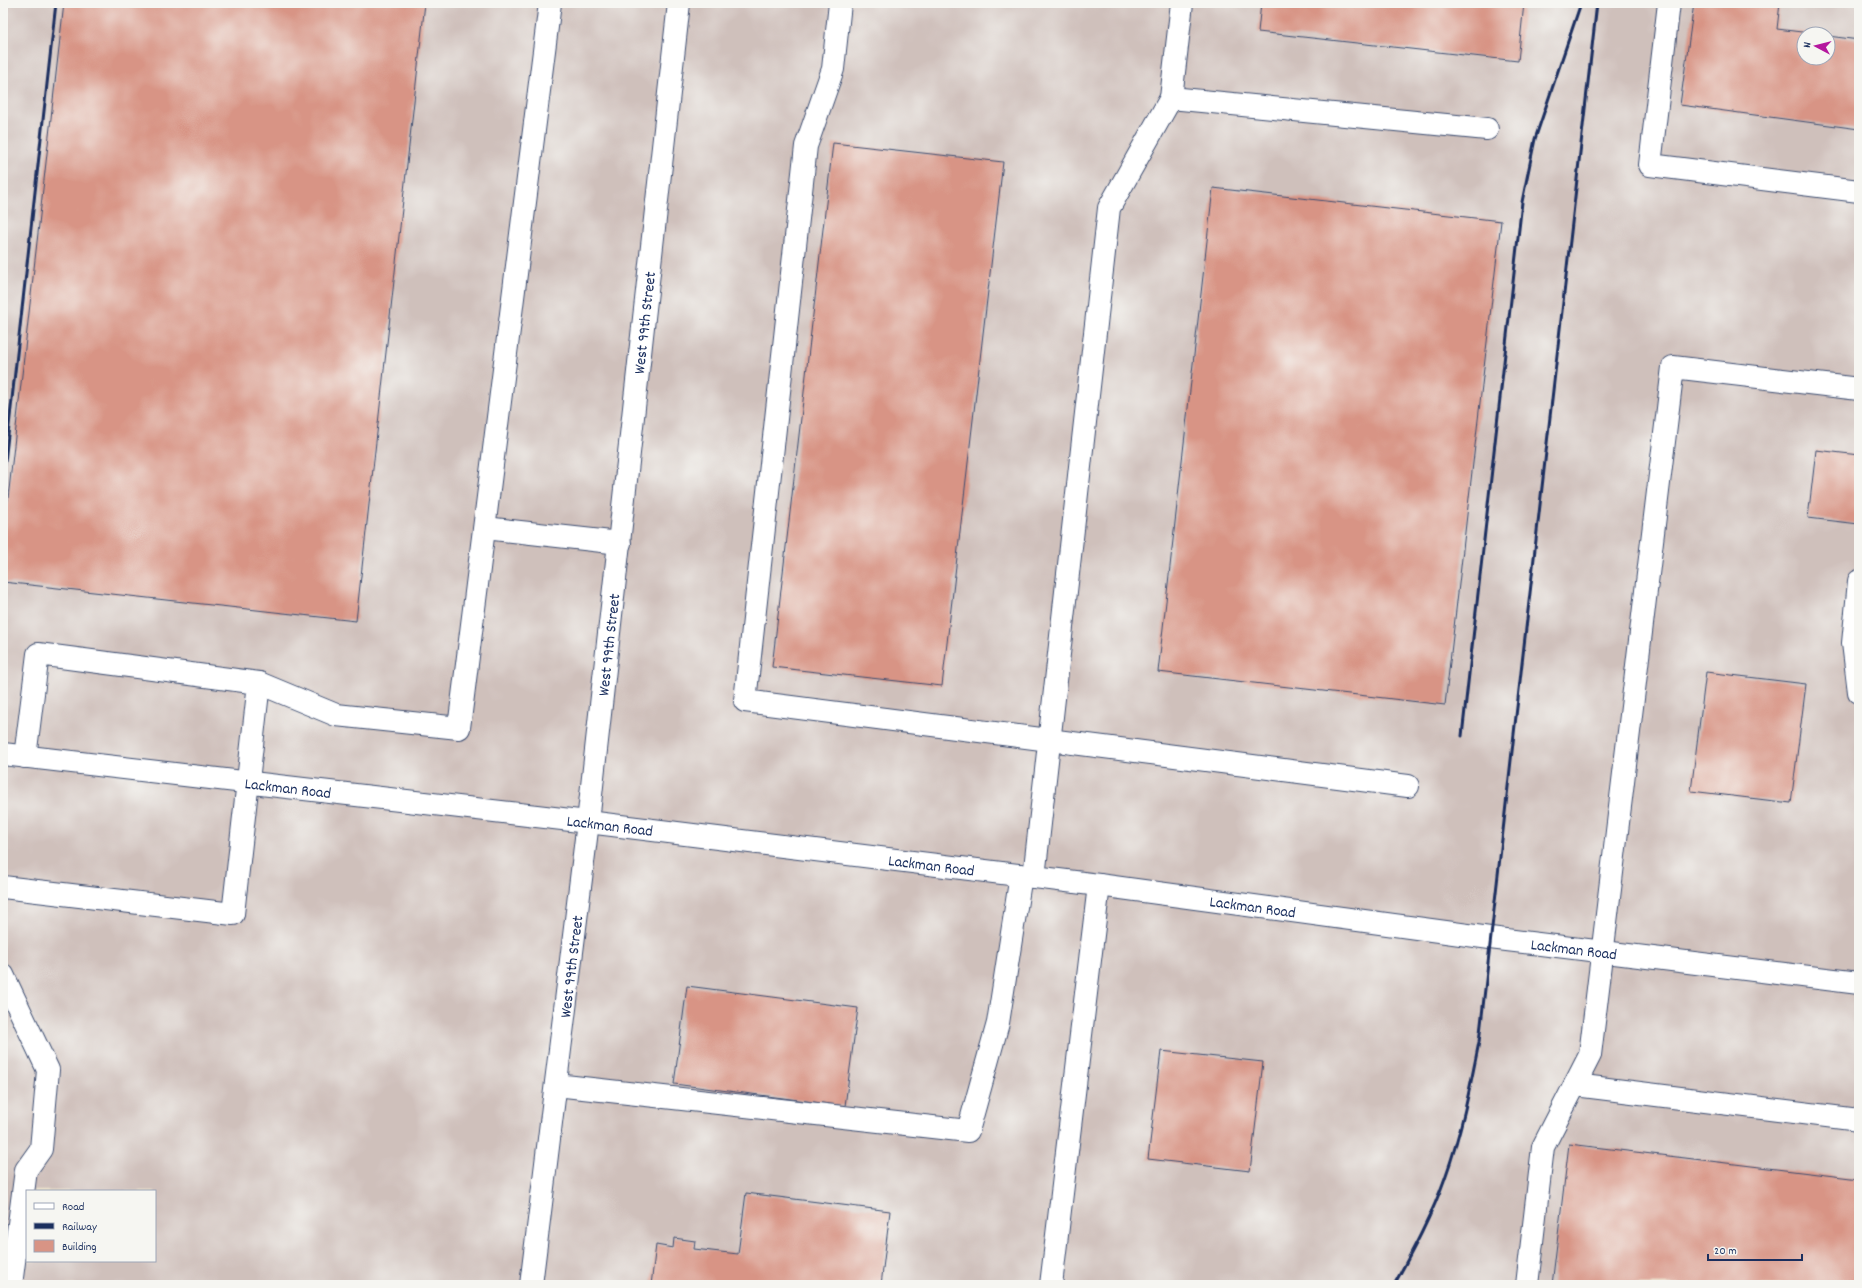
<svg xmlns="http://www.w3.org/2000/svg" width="1862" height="1288" viewBox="0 0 1862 1288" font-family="Dekko,sans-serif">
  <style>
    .industrial { fill: #cfc0bb; fill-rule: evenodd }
    .building { fill: #d89485 }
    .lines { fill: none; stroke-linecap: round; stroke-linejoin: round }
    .minor-casing { stroke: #3b4b6f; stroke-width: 24 }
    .major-casing { stroke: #3b4b6f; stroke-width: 24 }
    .minor { stroke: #fff; stroke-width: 22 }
    .major { stroke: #fff; stroke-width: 22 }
    .rail { stroke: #1b2f5e; stroke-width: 3 }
    .labels { text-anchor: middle; stroke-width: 3.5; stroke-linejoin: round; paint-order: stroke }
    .street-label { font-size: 16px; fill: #1b2f5e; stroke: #f6f6f2 }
  </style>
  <rect width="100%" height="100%" fill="#f6f6f2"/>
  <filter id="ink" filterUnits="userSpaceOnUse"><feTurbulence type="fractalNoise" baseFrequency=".025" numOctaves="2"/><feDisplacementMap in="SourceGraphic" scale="8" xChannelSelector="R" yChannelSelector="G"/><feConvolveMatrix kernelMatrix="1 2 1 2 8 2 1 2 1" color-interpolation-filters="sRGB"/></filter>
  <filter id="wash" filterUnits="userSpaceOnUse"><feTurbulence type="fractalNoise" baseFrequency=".012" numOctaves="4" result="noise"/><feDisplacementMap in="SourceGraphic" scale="16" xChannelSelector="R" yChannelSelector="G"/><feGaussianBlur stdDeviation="0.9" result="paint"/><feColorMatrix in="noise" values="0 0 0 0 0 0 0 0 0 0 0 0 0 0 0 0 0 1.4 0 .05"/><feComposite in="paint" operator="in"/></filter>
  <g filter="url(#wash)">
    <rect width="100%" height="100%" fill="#efe7cf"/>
    <!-- industrial -->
    <path class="industrial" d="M3 3H1859V1285H3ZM1804 34H1828V58H1804ZM27 1191H155V1261H27Z"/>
    <g id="blocks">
      <!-- building -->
      <path class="building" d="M64 3H425L356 621 3 582V543Z
        M1261 3H1524L1518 61 1258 32Z
        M1694 3H1780L1777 29 1810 33 1804 34V58H1828V36L1859 40V129L1680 105Z
        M833 143 1003 162 942 686 772 667Z
        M1213 188 1501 221 1445 705 1158 672Z
        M1816 450 1859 455V524L1808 518Z
        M1706 672 1806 684 1791 803 1691 791Z
        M687 986 858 1008 845 1106 674 1084Z
        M1161 1051 1263 1062 1250 1171 1148 1159Z
        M1569 1144 1859 1179V1285H1552Z
        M746 1193 890 1211 881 1285H651L656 1245 673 1248 674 1238 695 1241 694 1249 738 1254Z"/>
    </g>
  </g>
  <g filter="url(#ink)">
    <use href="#blocks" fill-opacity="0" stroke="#3b4b6f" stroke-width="1"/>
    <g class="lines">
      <defs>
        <g id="minor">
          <path d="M840 3 833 69 806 146 745 701 1408 786"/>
          <path d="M1669 3 1650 165 1859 191"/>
          <path d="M1171 98 1182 3"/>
          <path d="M485 528 620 543"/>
          <path d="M1859 581 1853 643 1859 692"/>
          <path d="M259 683 336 715 459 728 550 3"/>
          <path d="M1034 877 1109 208 1171 98 1487 129"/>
          <path d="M3 887 233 914 259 683 38 654 25 757"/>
          <path d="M3 975 48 1070 41 1149 26 1170 11 1285"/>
          <path d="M556 1085 968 1131 998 1023 1021 875"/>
          <path d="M1575 1085 1859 1120"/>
          <path id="s1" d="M531 1285 588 822 679 3"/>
          <path d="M1051 1285 1099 885"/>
          <path d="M1527 1285 1543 1147 1590 1055 1673 367 1859 389"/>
        </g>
        <g id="major">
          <path id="s2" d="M3 754 588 822 1099 885 1490 938 1859 983"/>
        </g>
      </defs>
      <!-- minor casing -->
      <use href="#minor" class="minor-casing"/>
      <!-- major casing -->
      <use href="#major" class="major-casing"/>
      <!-- minor -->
      <use href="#minor" class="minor"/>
      <!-- major -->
      <use href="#major" class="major"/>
      <!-- rail -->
      <path class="rail" d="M3 480 56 3
        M1462 736 1522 202 1535 139 1581 3
        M1394 1285C1413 1250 1432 1215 1445 1178 1461 1134 1470 1088 1479 1042L1597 3"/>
    </g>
  </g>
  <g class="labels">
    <!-- street labels -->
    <g class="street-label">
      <text dy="6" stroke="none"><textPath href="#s1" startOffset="969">West 99th Street</textPath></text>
      <text dy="6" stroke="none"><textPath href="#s1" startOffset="645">West 99th Street</textPath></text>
      <text dy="6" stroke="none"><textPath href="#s2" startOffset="287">Lackman Road</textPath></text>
      <text dy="6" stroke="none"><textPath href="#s2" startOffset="611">Lackman Road</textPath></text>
      <text dy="6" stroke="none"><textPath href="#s2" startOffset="935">Lackman Road</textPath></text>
      <text dy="6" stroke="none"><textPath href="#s2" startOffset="1259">Lackman Road</textPath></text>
      <text dy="6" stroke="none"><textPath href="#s2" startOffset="1583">Lackman Road</textPath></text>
      <text dy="6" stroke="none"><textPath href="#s1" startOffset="321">West 99th Street</textPath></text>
    </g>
  </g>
  <!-- margin -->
  <rect width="1862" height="1288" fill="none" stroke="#f6f6f2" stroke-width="16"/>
  <!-- legend -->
  <rect x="26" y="1190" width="130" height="72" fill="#f6f6f2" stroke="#9ea6b7"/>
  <rect x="34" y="1203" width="20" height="6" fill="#ffffff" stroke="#9ea6b7"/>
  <text x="62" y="1210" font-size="12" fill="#1b2f5e">Road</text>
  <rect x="34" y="1223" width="20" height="6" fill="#1b2f5e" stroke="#9ea6b7"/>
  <text x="62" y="1230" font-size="12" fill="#1b2f5e">Railway</text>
  <rect x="34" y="1240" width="20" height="12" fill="#d89485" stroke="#9ea6b7"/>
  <text x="62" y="1250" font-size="12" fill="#1b2f5e">Building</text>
  <!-- north arrow -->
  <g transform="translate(1816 46) rotate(277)"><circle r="19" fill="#f6f6f2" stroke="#9ea6b7"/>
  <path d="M0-3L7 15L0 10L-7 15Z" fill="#b5179e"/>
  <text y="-6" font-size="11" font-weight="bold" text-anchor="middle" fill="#1b2f5e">N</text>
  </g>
  <!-- scale -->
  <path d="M1708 1254v6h94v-6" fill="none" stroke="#1b2f5e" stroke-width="2"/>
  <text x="1714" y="1254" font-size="12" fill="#1b2f5e" stroke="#f6f6f2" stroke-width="3" paint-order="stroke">20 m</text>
</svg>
